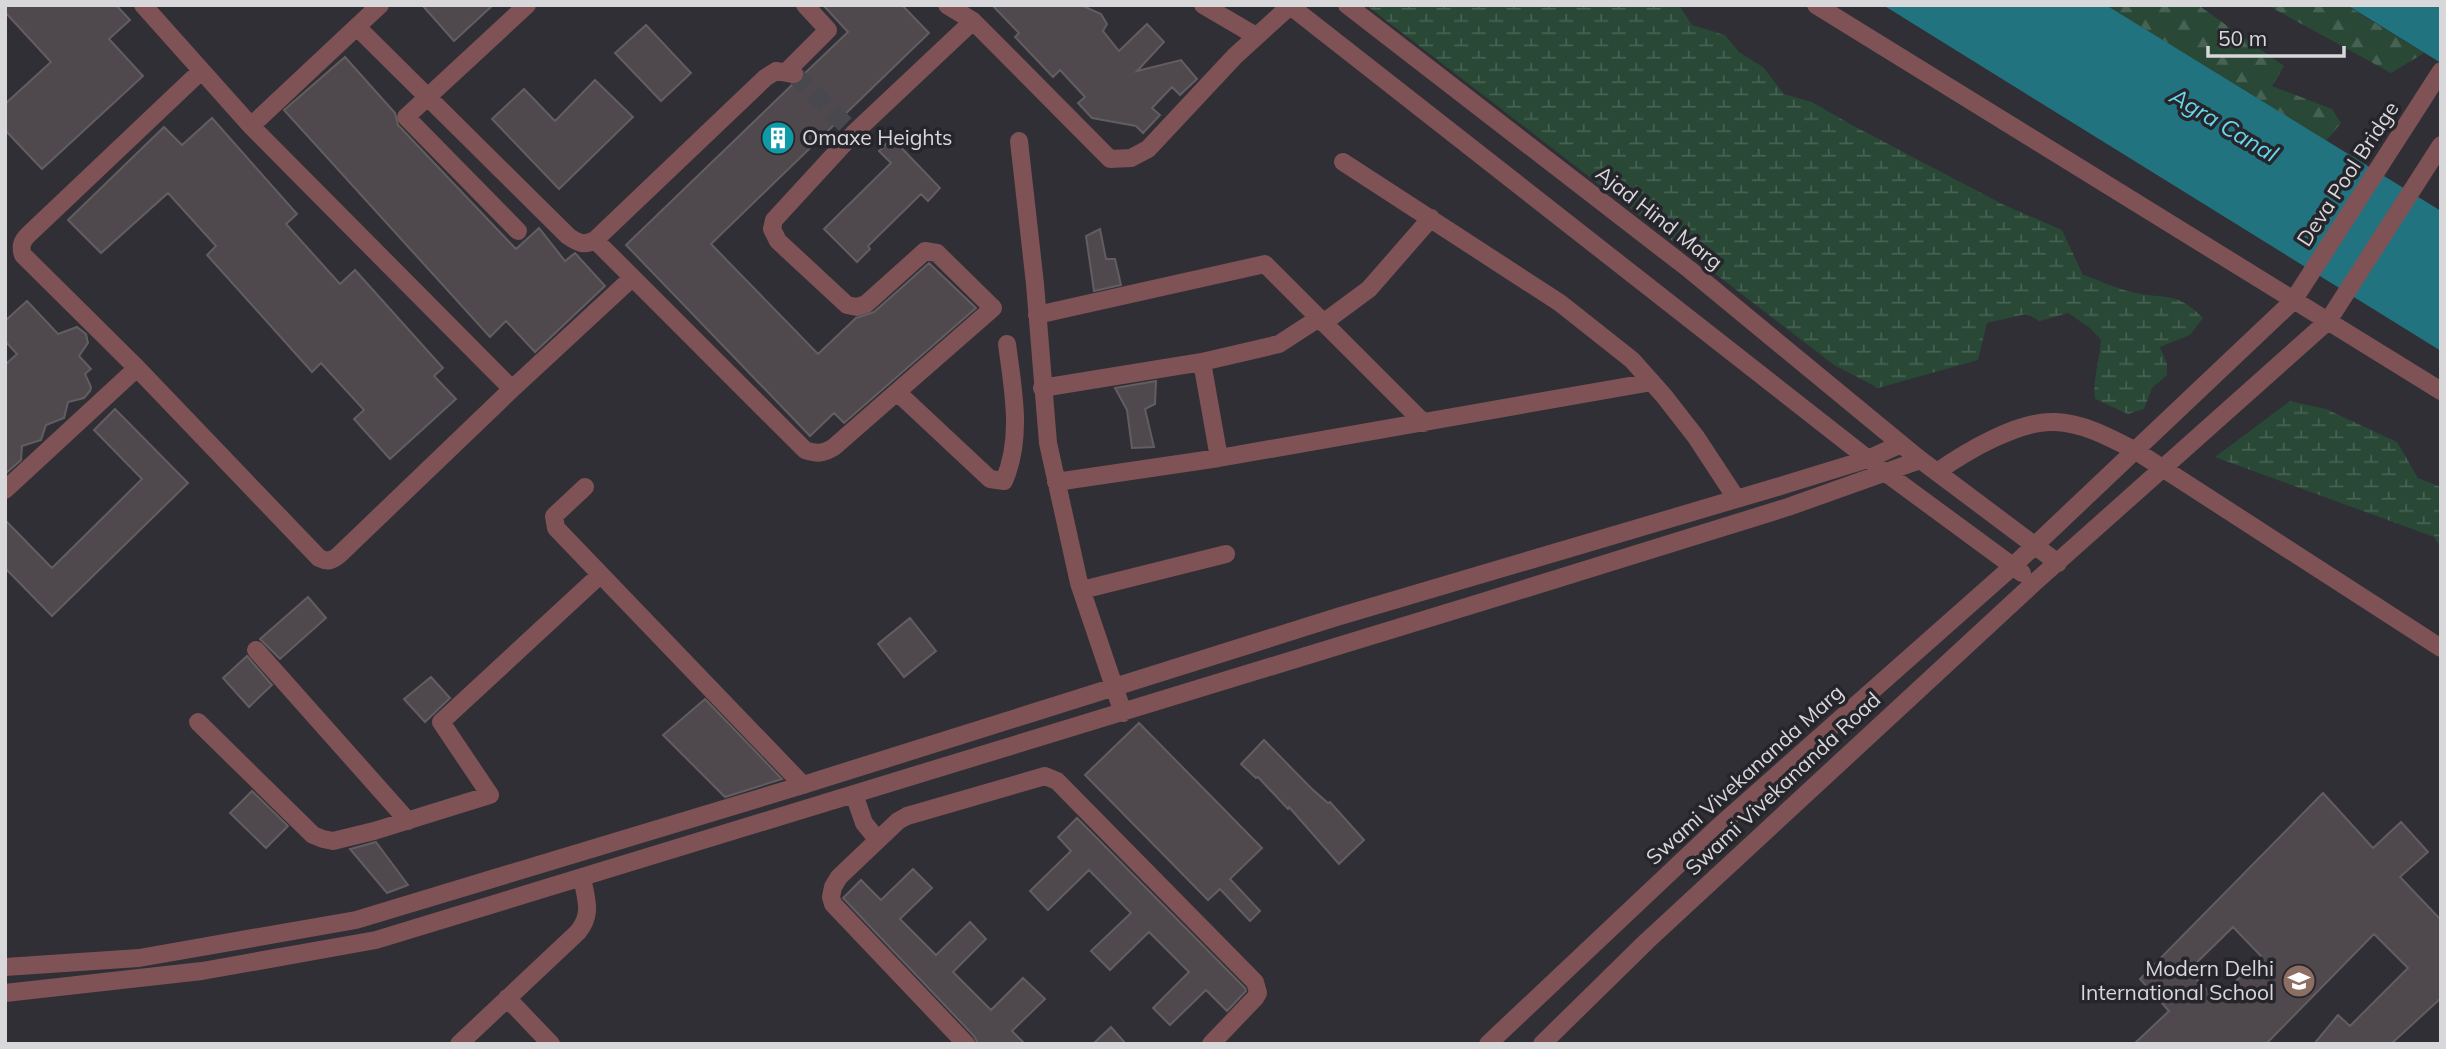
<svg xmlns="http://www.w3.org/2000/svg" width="2446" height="1049" viewBox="0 0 2446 1049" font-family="Mulish,sans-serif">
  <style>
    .forest { fill: url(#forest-firs) }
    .wetland { fill: url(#wetland-marsh) }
    .water { fill: #227380 }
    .building { fill: #4f494d; stroke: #635d61; stroke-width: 2; fill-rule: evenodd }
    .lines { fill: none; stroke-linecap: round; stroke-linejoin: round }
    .minor-tunnel { stroke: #48484e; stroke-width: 18; stroke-dasharray: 18 9; stroke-linecap: butt }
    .minor { stroke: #7f5255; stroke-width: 18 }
    .labels { text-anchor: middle; stroke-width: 7; stroke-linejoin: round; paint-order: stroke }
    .poi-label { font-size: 21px; fill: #d8d8db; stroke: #26252b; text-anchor: start }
    .street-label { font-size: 21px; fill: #d8d8db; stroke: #26252b }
    .water-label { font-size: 23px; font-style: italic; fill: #65d8ec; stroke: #26252b }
  </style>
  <defs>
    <pattern id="forest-firs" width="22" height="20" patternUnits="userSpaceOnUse" patternTransform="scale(1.75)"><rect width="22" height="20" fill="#294836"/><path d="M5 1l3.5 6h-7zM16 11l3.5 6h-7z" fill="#476252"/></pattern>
    <pattern id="wetland-marsh" width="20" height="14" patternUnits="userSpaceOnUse" patternTransform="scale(1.75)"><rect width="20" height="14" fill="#294836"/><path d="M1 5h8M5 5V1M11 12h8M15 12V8" fill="none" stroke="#476252"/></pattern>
  </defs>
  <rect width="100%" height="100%" fill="#2f2f35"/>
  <!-- forest -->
  <path class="forest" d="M2106 5H2198L2284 66 2272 86 2332 109 2341 123 2326 141Z
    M2267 5H2346L2424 53 2391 73Z"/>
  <!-- wetland -->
  <path class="wetland" d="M1366 5H1679L1692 25 1725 35 1739 52 1763 67 1784 94 1812 102 1850 124 2004 205 2062 230 2083 275C2099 280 2115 288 2131 292 2164 300 2176 290 2203 318L2190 335 2160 347 2167 364V375L2152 388 2144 409 2128 414 2095 399C2092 384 2100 357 2101 340L2090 328 2068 313 2040 321 2026 314 1987 323 1978 360 1878 388 1834 365Z
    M2290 401 2326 409 2397 442 2418 478 2441 487V548L2434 537 2215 457Z"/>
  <!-- water -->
  <path class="water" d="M1883 5H2106L2441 211V351Z
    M2347 5H2441V63Z"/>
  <!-- building -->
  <path class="building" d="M5 5H116L130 20 109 39 143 76 42 169 5 130V104L51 62 5 12Z
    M422 5H493L454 41Z
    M823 5H902L929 33 711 244 818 354 856 318 874 312 929 263 976 308 844 423 834 413 810 436 626 245 792 85 802 82 805 73 848 32Z
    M992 5H1081L1101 14 1107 24 1103 31 1119 51 1147 24 1164 42 1137 71 1181 60 1197 79 1180 95 1172 87 1152 108 1160 115 1143 133 1136 126 1092 118 1078 103 1085 97 1060 70 1053 77 1015 37 1019 33Z
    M646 25 691 73 661 101 615 53Z
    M345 57 395 113 398 125 516 249 539 228 565 261 575 253 605 286 535 352 506 321 490 337 284 110Z
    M595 80 633 117 559 189 492 119 524 89 555 121Z
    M212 118 297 214 286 224 340 284 355 270 443 368 434 376 456 399 390 459 354 419 364 410 321 363 312 372 207 255 216 246 168 193 101 253 68 220 164 127 182 145Z
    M892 138 940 188 928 201 921 194 868 246 870 249 857 262 824 229 891 163 879 151Z
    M1100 229 1106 259H1115L1121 285 1094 291 1086 236Z
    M27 301 58 334 77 327 86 334 88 343 79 356 91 369 85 374 91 387 90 391 84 398 68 402 64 418 46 425 41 440 22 446 21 460 5 474V365L17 354 5 341V321Z
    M1156 381 1155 404 1145 409 1154 447 1132 448 1127 410 1115 388Z
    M115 409 188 483 52 616 5 568V520L52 568 142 479 94 430Z
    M308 597 326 618 280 659 260 639Z
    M910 618 936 651 904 677 878 644Z
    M247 656 272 685 249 707 223 678Z
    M431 677 450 698 425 722 404 699Z
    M705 699 782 779 725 797 663 735Z
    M1139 723 1262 848 1230 879 1260 911 1250 921 1220 889 1208 900 1085 775Z
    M1264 740 1312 789 1328 803 1330 802 1364 840 1339 864 1289 807 1288 809 1258 777 1256 778 1241 764Z
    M252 791 288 826 266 848 230 813Z
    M2323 793 2373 848 2401 822 2428 852 2400 877 2441 920V998L2391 1044H2314L2338 1015 2350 1026 2408 968 2374 934 2266 1044H2134L2169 1011 2140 979ZM2233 927 2261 956 2223 994 2220 991 2214 997 2188 971Z
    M1077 818 1245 988 1246 991 1227 1011 1206 990 1170 1025 1153 1008 1189 972 1149 932 1110 970 1091 951 1131 913 1089 870 1048 910 1030 891 1071 851 1058 837Z
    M376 842 408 885 387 893 350 849Z
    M913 869 932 888 900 919 936 955 970 922 986 939 953 972 991 1010 1023 978 1045 999 1012 1031 1025 1044H978L974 1036 843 898 861 880 881 900Z
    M1111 1027 1126 1044H1093Z"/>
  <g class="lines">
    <!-- minor-tunnel -->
    <path class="minor-tunnel" d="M794 74 854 133"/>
    <!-- minor -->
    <path class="minor" d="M143 5 251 126 512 389
      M947 5 973 21 1110 159 1131 158 1148 149 1235 56 1290 6
      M1203 5 1256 36
      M1289 5 1886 473 2022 573
      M1347 5 1690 270 1918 458 2058 563
      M1816 5 2441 391
      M357 27 568 236C578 243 584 246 595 240L765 78 776 71 794 74
      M201 71 28 235C22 241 20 246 23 255L137 368 319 558C327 562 332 561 339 555L512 389 632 278
      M787 71 828 30 805 5
      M251 126 380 5
      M1019 141 1035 284 1048 443 1079 583 1123 713
      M1343 162 1560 303 1632 360 1664 396 1696 437 1736 498
      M518 231 406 117 527 5
      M595 240 805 450C817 454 823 454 834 447L993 308 937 253 925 251 866 304 857 307 847 305 778 241 772 229 774 220 854 133 973 21
      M1037 315 1265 264 1424 423
      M1323 323 1369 289 1431 218
      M1202 362 1279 344 1319 318
      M1042 388 1202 362 1219 458
      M897 392 990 479 1004 481C1023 437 1013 390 1007 344
      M1937 472C1965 452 2019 420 2055 422 2084 423 2111 438 2136 451L2441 648
      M1056 482 1219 458 1652 382
      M585 487 554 516 556 528 803 785
      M5 490 137 368
      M1082 590 1226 554
      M256 650 408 821
      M198 722 313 835 323 839 333 841 374 831 490 795 441 722 600 575
      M854 794 864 823 877 839
      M5 967 139 958 356 920 803 785 1337 617 1777 487 1868 459 1901 444
      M5 993 202 971 376 940 1482 602 1788 507 1920 460
      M507 998 551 1044
      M459 1044 578 932C593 913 586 900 582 877
      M966 1044 833 904 831 897 833 887 839 877 898 821 907 816 1045 776 1057 781 1255 982 1258 993 1255 998 1211 1044
      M1488 1044 1716 829 2013 566 2293 301 2441 71
      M1542 1044 1647 941 2034 583 2328 321 2441 145"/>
  </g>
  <!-- icons -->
  <defs>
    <symbol id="building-disc" viewBox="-11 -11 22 22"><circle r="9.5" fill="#0f9aa8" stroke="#26252b"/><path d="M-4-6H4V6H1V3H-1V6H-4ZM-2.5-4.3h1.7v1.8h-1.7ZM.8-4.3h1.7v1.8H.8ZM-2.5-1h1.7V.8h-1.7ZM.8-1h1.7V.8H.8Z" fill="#fff"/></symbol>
    <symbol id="school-disc" viewBox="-11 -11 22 22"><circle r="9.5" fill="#8d6e63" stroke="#26252b"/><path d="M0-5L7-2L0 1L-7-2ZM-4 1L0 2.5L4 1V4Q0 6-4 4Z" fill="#fff"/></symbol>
  </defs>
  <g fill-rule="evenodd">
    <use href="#building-disc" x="759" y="119" width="38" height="38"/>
    <use href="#school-disc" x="2280" y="962" width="38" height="38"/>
  </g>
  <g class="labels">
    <!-- poi labels -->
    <g class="poi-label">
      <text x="802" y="145">Omaxe Heights</text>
      <text x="2274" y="976" text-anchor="end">Modern Delhi<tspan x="2274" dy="24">International School</tspan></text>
    </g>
    <!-- street labels -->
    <g class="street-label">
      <text transform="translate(2348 174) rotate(-57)" y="7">Deva Pool Bridge</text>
      <text transform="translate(1659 218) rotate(38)" y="7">Ajad Hind Marg</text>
      <text transform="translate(1745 775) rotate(-42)" y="7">Swami Vivekananda Marg</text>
      <text transform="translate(1783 784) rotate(-43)" y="7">Swami Vivekananda Road</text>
    </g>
    <!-- water labels -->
    <g class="water-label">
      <text transform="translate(2224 125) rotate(31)" y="8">Agra Canal</text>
    </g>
  </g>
  <!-- border -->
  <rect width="2446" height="1049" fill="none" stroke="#d8d8db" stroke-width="14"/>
  <!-- scale -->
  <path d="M2208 46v10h136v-10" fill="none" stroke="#d8d8db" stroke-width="3.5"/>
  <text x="2218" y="46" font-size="21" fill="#d8d8db" stroke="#26252b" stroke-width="5" paint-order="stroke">50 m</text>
</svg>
